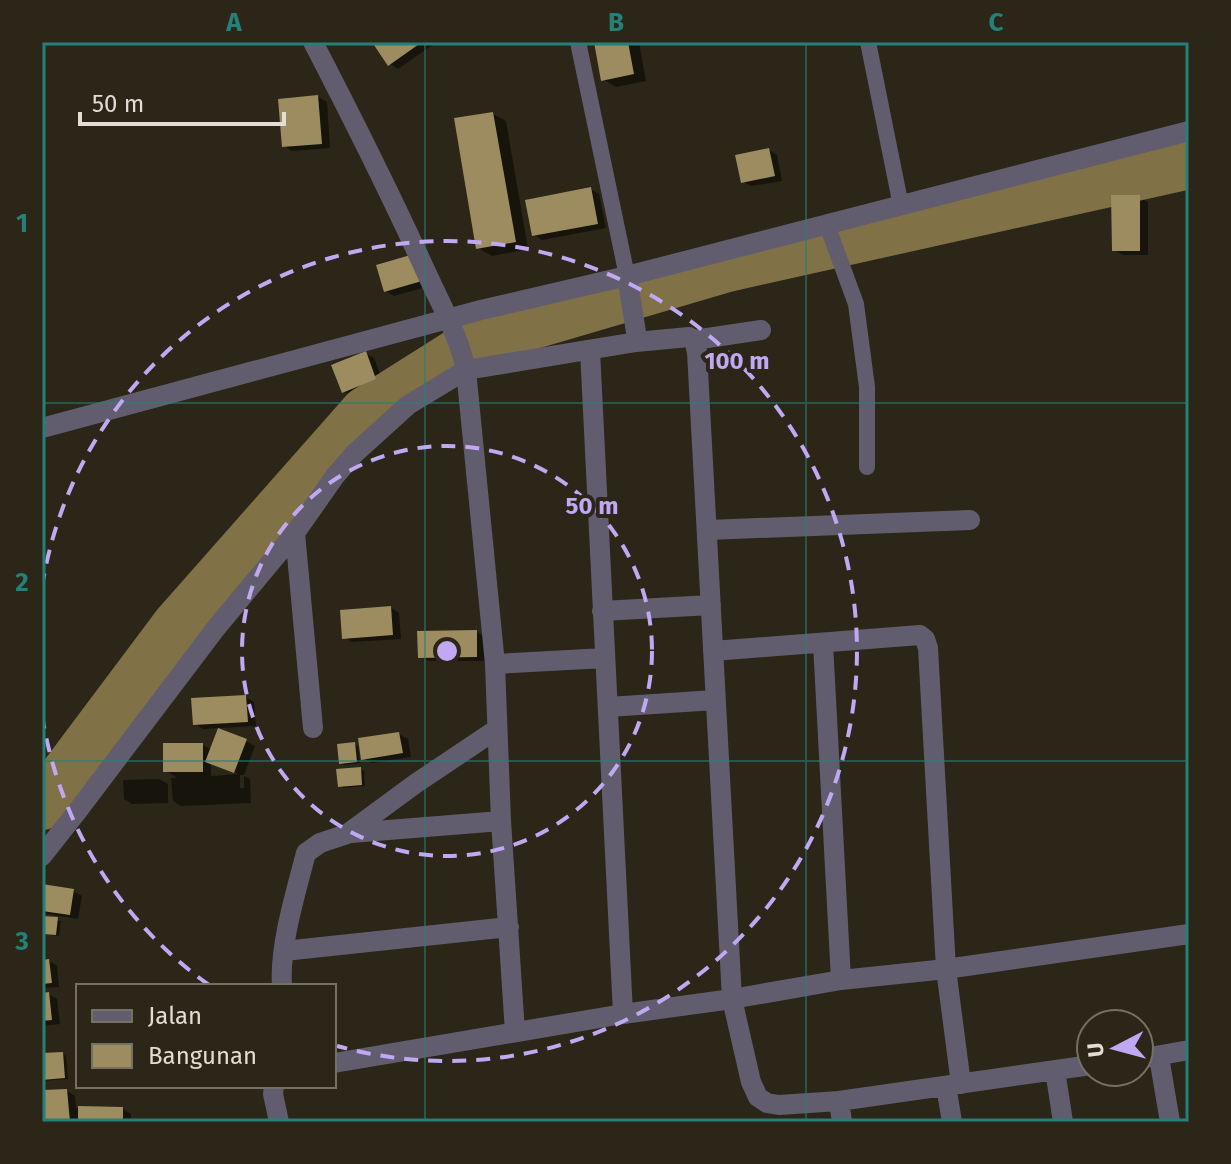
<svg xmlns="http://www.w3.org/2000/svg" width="1231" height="1164" viewBox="0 0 1231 1164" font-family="'Fira Sans',sans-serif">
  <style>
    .shadow { fill: #0007; fill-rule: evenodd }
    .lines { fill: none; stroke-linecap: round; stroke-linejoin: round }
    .river { stroke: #807146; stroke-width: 50 }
    .building { fill: #9c8c60 }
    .service { stroke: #625d6e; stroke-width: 16 }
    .minor { stroke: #625d6e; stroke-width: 20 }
    .tertiary { stroke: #625d6e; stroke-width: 20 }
    .grid { fill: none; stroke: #248078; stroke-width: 2; stroke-opacity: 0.55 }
    .ring { fill: none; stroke: #c1a8f3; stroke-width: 4; stroke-dasharray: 14 10 }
    .centre { fill: #c1a8f3; stroke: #2b2618; stroke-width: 4 }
    .ring-label { font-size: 24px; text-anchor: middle; font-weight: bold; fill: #c1a8f3; stroke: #2b2618; stroke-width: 8; stroke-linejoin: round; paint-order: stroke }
    .neatline { fill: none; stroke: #248078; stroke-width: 3 }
    .grid-label { font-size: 26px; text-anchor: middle; font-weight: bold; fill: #248078 }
  </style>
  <rect width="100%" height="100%" fill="#2b2618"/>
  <!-- shadow -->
  <path class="shadow" d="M374 42H437L398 69 390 64Z
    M596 42H639L646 81 616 87 603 79Z
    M318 97 327 102 330 148 292 151 284 146Z
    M493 114 506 121 528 249 492 256 478 248Z
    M769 150 777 155 782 181 751 186 742 181Z
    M591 189 599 194 606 228 542 240 534 235Z
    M1139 197 1148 202V255H1123L1114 250Z
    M423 261 430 286 394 296 386 291Z
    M366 354 374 358 384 384 352 396 343 391Z
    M391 608 399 613 401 639 352 642 344 637Z
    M477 632 485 637V661H428L420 656Z
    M246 697 254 702 256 726 203 729 195 724Z
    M399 734 408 739 411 757 372 763 363 758Z
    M246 741 255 746 244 775H240V788H244V776L250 779 251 803 181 806 173 801 171 778H177L165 770 203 745 212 750ZM211 763 216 766 239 774 211 776Z
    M354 744 358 746 360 763 344 765 340 763Z
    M360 769 364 771 365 786 343 788 340 786Z
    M159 779 168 784V803L132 804 124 799 123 780Z
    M42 886 73 891 82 896 78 919 42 913Z
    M42 918 61 921 59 936 42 934Z
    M49 961 57 966 59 987 42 988V962Z
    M48 994 57 999 60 1024 42 1026V995Z
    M62 1054 66 1056 68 1079 42 1081V1055Z
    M67 1091 75 1096 76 1108 123 1109 131 1114V1122H42V1092Z"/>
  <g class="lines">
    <!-- river -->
    <path class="river" d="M42 805 177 625 365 412 479 340 727 267 1189 164"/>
  </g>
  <!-- building -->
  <path class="building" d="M372 42H422L388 66Z
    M594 42H628L634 74 601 81Z
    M318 95 322 144 282 147 278 99Z
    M493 112 516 242 476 249 454 118Z
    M769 148 775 176 741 183 735 155Z
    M591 187 598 224 532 236 525 200Z
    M1111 195H1140V251H1112Z
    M414 254 422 281 384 292 376 265Z
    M366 351 376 379 342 393 331 365Z
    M391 606 393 635 342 639 340 610Z
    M477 630V657L418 658 417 631Z
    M246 695 248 722 193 725 191 698Z
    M218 728 247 739 234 773 205 762Z
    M399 732 403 753 361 760 358 738Z
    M355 742 357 762 339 764 337 744Z
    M163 743H203V772H163Z
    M361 767 362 785 338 787 336 769Z
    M42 884 74 889 70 915 42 911Z
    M42 916 58 917 56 935 42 934Z
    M49 959 52 983 42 984V960Z
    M49 992 52 1020 42 1021V993Z
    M63 1052 65 1078 42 1080V1053Z
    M67 1089 70 1122H42V1090Z
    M78 1106 123 1107V1122H78Z"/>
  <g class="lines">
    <!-- service -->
    <path class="service" d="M578 42 627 276
      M868 42 901 206
      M827 225 856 304 867 387V467"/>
    <!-- minor -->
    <path class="minor" d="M313 42C353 119 391 195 427 274 441 305 459 336 466 370L495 664 501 821 515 1032
      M627 276 636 332V342
      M694 340 697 352 732 999 751 1082 758 1097 767 1103 779 1105 839 1101 1091 1065
      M590 350 623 1014
      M708 530 970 520
      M602 611 711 605
      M823 643 841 980
      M713 651 920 635 925 639 928 648 946 969 961 1084
      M495 664 605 658
      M608 707 715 700
      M313 728 295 533 335 476 354 454 408 405 466 370 636 342 689 337 694 340 761 330
      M351 833 501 821
      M42 856 79 809 216 628 295 533
      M284 951 509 927
      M282 986C279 946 296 892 306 853L320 843 347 834 415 784 497 729
      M1159 1057 1170 1122
      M1139 1059 1189 1050
      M334 1063 623 1014 732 999 841 980 946 969 1189 934
      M1055 1070 1063 1122
      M274 1086 273 1094 279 1122
      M946 1086 952 1122
      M839 1101 842 1122"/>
    <!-- tertiary -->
    <path class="tertiary" d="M42 428 481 310 627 276 1189 131"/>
  </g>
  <!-- grid -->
  <path class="grid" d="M425 42V1122M806 42V1122M42 403H1189M42 761H1189"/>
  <!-- distance rings -->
  <g class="ring">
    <circle cx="447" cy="651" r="205"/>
    <path d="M209 985A410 410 0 0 1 42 715M42 587A410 410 0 1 1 337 1046"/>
  </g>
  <circle cx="447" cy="651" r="12" class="centre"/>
  <g class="ring-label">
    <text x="737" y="369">100 m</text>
    <text x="592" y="514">50 m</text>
  </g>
  <!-- border -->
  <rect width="1231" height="1164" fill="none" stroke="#2b2618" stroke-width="88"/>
  <!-- legend -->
  <rect x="76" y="984" width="260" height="104" fill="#2b2618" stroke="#747064" stroke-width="2"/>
  <rect x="92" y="1010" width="40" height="12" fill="#625d6e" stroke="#747064" stroke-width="2"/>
  <text x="148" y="1024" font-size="24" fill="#e2ded5">Jalan</text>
  <rect x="92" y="1044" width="40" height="24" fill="#9c8c60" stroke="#747064" stroke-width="2"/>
  <text x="148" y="1064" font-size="24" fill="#e2ded5">Bangunan</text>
  <!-- north arrow -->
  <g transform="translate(1115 1048) rotate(264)"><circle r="38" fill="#2b2618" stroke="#747064" stroke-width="2"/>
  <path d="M0-6L14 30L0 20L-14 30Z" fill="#c1a8f3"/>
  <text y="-12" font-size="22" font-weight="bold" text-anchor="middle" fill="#e2ded5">U</text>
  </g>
  <!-- scale -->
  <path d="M80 112v12h204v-12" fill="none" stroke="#e2ded5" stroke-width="4"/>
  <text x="92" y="112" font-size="24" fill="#e2ded5" stroke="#2b2618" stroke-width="6" paint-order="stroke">50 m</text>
  <rect x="44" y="44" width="1143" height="1076" class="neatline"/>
  <g class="grid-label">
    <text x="234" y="31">A</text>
    <text x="616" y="31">B</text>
    <text x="996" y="31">C</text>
    <text x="22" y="232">1</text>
    <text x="22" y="591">2</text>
    <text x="22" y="950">3</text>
  </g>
</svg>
